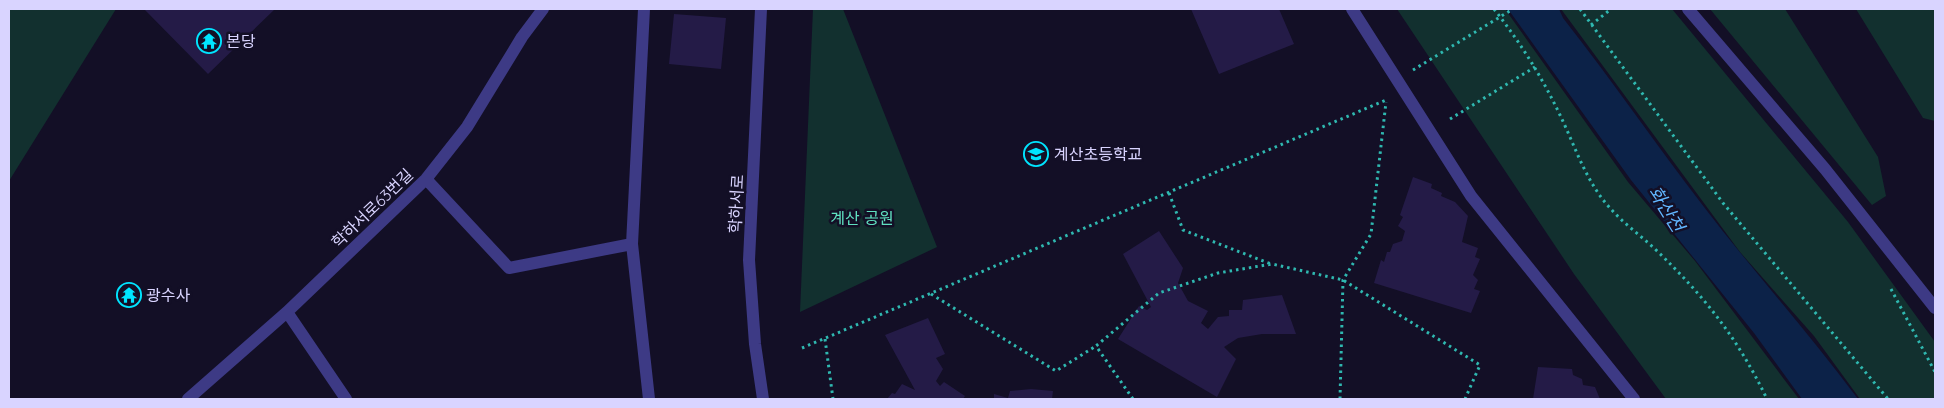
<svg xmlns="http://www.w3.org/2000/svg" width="1944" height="408" viewBox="0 0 1944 408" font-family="Quicksand,'Noto Sans KR',sans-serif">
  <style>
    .green { fill: #12302f }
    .water { fill: #0c2248 }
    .building { fill: #241b47 }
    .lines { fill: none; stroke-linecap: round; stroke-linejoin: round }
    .path { stroke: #2fb8b0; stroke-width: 3; stroke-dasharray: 2.5 4; stroke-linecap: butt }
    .minor { stroke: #3d3a85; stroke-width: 12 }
    .path-bridge { stroke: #2fb8b0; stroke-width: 3; stroke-dasharray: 2.5 4; stroke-linecap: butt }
    .labels { text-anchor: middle; stroke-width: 5; stroke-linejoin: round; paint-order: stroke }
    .poi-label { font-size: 16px; fill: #d9d4ff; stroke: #130f26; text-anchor: start }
    .street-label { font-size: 16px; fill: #d9d4ff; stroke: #130f26 }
    .park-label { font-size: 16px; fill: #5fe0c0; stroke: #130f26 }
    .water-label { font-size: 18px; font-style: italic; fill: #62b6ff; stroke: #130f26 }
  </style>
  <rect width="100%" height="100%" fill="#130f26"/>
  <!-- green -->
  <path class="green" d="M9 9H116L9 181Z
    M813 9H843L937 247 800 312Z
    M1397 9H1505L1628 182 1695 261 1799 399H1666L1574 274Z
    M1561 9H1672L1848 222 1935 342V399H1860L1814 336 1740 252Z
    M1710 9H1785L1878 157 1886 196 1872 205Z
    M1856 9H1935V121L1923 118Z"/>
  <!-- water -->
  <path class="water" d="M1508 9H1559L1563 18C1612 80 1656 145 1704 207 1754 272 1809 333 1858 399H1802L1754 333 1631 180Z"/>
  <!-- building -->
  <path class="building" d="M144 9H275L208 74Z
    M1191 9H1279L1294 44 1219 74Z
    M674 14 726 18 721 69 669 64Z
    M1413 177 1432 184 1431 188 1442 193 1441 196 1455 202 1468 216 1462 242 1478 248 1475 257 1480 259 1473 275 1478 280 1474 289 1480 291 1471 313 1374 283 1381 260 1384 262 1387 252H1390L1393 244 1402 241 1405 231 1398 226 1403 217 1400 215Z
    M1159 231 1183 268 1178 283 1188 301 1208 311 1201 323 1208 329 1218 317 1229 316V310H1242L1243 300 1282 295 1296 334H1262L1238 338 1224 347 1236 359 1217 397 1118 339 1139 306 1147 310 1151 307 1123 254Z
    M928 318 945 354 936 358 943 369 936 381 940 386 944 382 965 396 963 399H887L892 393 895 394 902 384 915 390 885 335Z
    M1538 367 1572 369 1573 375 1582 379 1583 385 1595 387 1600 399H1533Z
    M1031 389 1053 391 1052 399H994V394L1008 398 1010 391Z"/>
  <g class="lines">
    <!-- path -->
    <path class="path" d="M1494 9C1520 42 1542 77 1560 115 1575 146 1586 182 1610 208 1623 223 1640 235 1655 249 1705 297 1737 337 1767 399
      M1580 9 1723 203 1888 399
      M1591 25 1611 9
      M1450 119 1535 67
      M1169 193 1183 230 1271 264
      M1891 289 1935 372
      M931 294 1056 371 1096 346
      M825 339 833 399
      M802 348 1386 100
      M1133 399 1096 346 1159 293 1218 273 1272 264 1343 280 1480 365 1465 399
      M1340 399 1343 280 1371 234 1386 102"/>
    <!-- minor -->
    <path class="minor" d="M644 9 632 244 649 399
      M761 9 749 260 755 344 763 399
      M1352 9 1471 196 1634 399
      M1688 9 1825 169 1935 308
      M426 179 509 268 632 244
      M287 312 346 399
      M188 399 287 312 426 179 467 127 522 37 543 9"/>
    <!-- path-bridge -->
    <path class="path-bridge" d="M1413 70 1513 9"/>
  </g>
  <!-- icons -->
  <defs>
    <symbol id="temple-ring" viewBox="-11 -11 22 22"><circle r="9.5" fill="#130f26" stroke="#00e5ff" stroke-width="1.5"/><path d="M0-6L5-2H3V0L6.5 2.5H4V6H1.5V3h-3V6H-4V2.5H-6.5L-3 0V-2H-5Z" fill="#00e5ff"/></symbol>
    <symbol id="school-ring" viewBox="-11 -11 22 22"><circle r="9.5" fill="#130f26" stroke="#00e5ff" stroke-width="1.5"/><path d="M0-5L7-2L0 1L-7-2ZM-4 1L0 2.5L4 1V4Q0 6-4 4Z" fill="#00e5ff"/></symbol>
  </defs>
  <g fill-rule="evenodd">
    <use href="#temple-ring" x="195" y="27" width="28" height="28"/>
    <use href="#school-ring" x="1022" y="140" width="28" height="28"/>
    <use href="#temple-ring" x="115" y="281" width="28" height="28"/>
  </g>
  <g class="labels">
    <!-- poi labels -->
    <g class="poi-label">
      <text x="226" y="47">본당</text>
      <text x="1054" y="160">계산초등학교</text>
      <text x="146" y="301">광수사</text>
    </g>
    <!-- street labels -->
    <g class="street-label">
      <text transform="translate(736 204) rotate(-87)" y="6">학하서로</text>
      <text transform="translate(372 208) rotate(-44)" y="6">학하서로63번길</text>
    </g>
    <!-- park labels -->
    <g class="park-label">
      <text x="862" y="224">계산 공원</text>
    </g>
    <!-- water labels -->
    <g class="water-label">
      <text transform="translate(1666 209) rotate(58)" y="6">화산천</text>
    </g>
  </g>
  <!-- border -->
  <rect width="1944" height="408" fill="none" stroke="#d9d4ff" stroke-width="20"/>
</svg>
